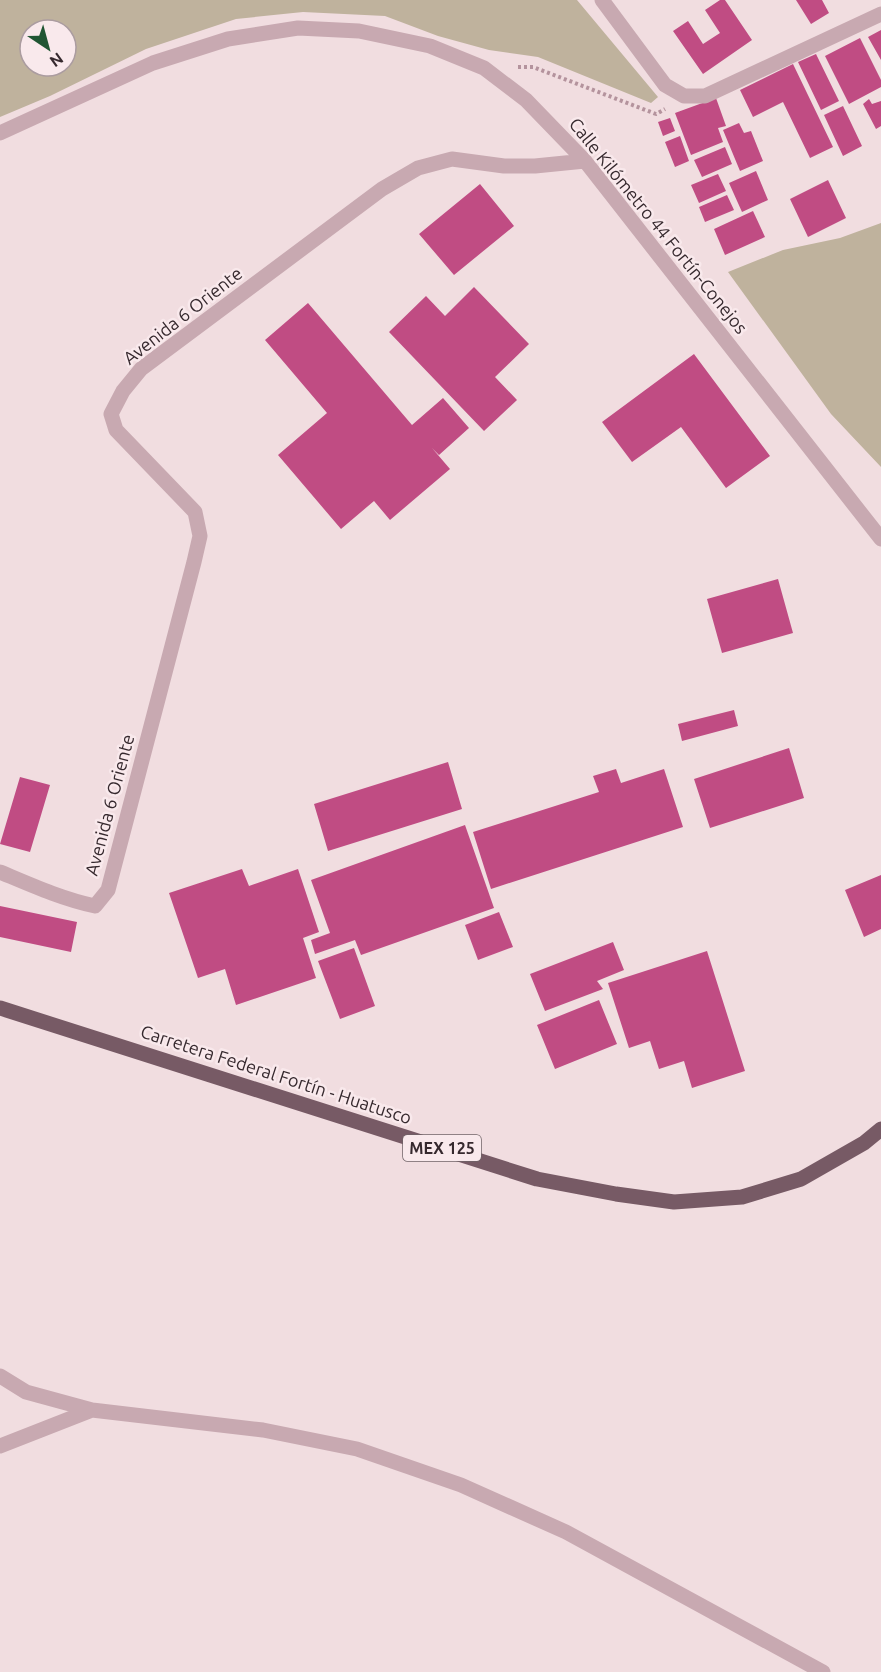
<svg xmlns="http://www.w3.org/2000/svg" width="881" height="1672" viewBox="0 0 881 1672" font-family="Ubuntu,sans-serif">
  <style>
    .green { fill: #bfb29d; fill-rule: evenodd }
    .building { fill: #c04c83 }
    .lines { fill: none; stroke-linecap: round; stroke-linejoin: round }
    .path { stroke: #b4939d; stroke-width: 4; stroke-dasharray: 3 3; stroke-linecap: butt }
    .minor { stroke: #c8a9b1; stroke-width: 15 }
    .major { stroke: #775a65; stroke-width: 15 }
    .labels { text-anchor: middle; stroke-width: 5; stroke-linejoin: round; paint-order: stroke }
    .shield { fill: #f9e9ec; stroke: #706367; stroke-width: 1.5 }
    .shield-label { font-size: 16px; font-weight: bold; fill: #36292e }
    .street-label { font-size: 18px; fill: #36292e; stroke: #f9e9ec }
  </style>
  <rect width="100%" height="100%" fill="#f1dde0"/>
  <!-- green -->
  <path class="green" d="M0 0H577L658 97 651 103 538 57 489 50 438 36 385 16 303 12 236 19 146 49 50 96 0 117ZM30 30H66V66H30Z
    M881 223V467L831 414 728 272 783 250 840 238Z"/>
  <!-- building -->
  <path class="building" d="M720 0H725L752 40 703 74 673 31 688 21 703 44 720 33 705 10Z
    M796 0H822L829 13 811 24Z
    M881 30V60L868 37Z
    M860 38 881 80V87L849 104 825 56Z
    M816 54 839 101 821 110 798 62Z
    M793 64 833 147 810 158 783 102 753 117 740 90Z
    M716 98 726 126 718 128 723 142 691 155 675 113Z
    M869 99 872 104 881 101V126L876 129 863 104Z
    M843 106 862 146 843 156 824 115Z
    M670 118 675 131 663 136 658 122Z
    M739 123 744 133 751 131 763 161 740 171 723 130Z
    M680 136 689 161 675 167 665 142Z
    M725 147 732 164 702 177 694 160Z
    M756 171 768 200 742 212 729 183Z
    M718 174 726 191 699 203 691 185Z
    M828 180 846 218 808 237 790 199Z
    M480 184 514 226 454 275 419 234Z
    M727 195 734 210 705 222 699 207Z
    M753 211 765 237 725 255 714 229Z
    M474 287 529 344 495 377 517 400 484 431 389 332 426 296 445 316Z
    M308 303 412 425 443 398 469 428 439 455 432 448 450 469 390 520 374 501 341 529 278 455 327 413 265 340Z
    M694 354 770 456 726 488 681 427 632 462 602 422Z
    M778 579 793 633 722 653 707 599Z
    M734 710 738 726 682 741 678 724Z
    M789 748 804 798 710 828 694 779Z
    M448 762 462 809 328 851 314 804Z
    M616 769 621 783 664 769 683 827 491 889 473 832 599 792 593 776Z
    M20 777 50 785 30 852 0 844Z
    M465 825 494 908 361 955 355 940 315 954 311 940 330 933 311 880Z
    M242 869 249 886 298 869 319 932 303 938 316 978 236 1005 225 969 198 978 169 893Z
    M881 875V929L864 937 845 890Z
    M0 906 77 922 71 952 0 937Z
    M499 912 513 947 478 960 465 925Z
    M613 942 624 970 597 981 603 989 545 1011 530 974Z
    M354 948 375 1006 340 1019 318 961Z
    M707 951 745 1071 692 1088 684 1061 659 1069 650 1041 629 1048 608 983Z
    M599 1000 617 1044 555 1069 537 1025Z"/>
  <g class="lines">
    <!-- path -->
    <path class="path" d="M518 67H533L656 114 665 109"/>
    <!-- minor -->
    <path class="minor" d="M602 0 665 85 684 96H705L881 14
      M0 133 153 63 228 39 298 28 359 31 430 46 484 68 526 100 585 161 881 539
      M0 872C31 885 62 899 95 906L108 890 194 562 200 536 195 512 116 430 111 414 123 391 141 369 382 189 418 168 452 159 504 166H535L585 161
      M0 1376 26 1392 92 1410 263 1430 357 1449 461 1485 566 1532 823 1672
      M0 1446 92 1410"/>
    <!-- major -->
    <path class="major" d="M0 1008 537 1179 616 1194 674 1202 742 1197 801 1179 864 1143 881 1129"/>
  </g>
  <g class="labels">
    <!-- shield labels -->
    <rect class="shield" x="403" y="1135" width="78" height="26" rx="4.5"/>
    <g class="shield-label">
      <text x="442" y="1154">MEX 125</text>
    </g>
    <!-- street labels -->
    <g class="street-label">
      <text transform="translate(658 226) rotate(51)" y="6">Calle Kilómetro 44 Fortín-Conejos</text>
      <text transform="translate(183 316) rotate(-38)" y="6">Avenida 6 Oriente</text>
      <text transform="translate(110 805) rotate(-75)" y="6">Avenida 6 Oriente</text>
      <text transform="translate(276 1075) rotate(18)" y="6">Carretera Federal Fortín - Huatusco</text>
    </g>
  </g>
  <!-- north arrow -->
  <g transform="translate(48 48) rotate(144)"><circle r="28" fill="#f9e9ec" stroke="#ab9ca0" stroke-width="1.5"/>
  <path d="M0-4.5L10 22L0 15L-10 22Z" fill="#205533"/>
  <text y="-9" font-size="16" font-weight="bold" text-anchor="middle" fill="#36292e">N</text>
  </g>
</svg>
